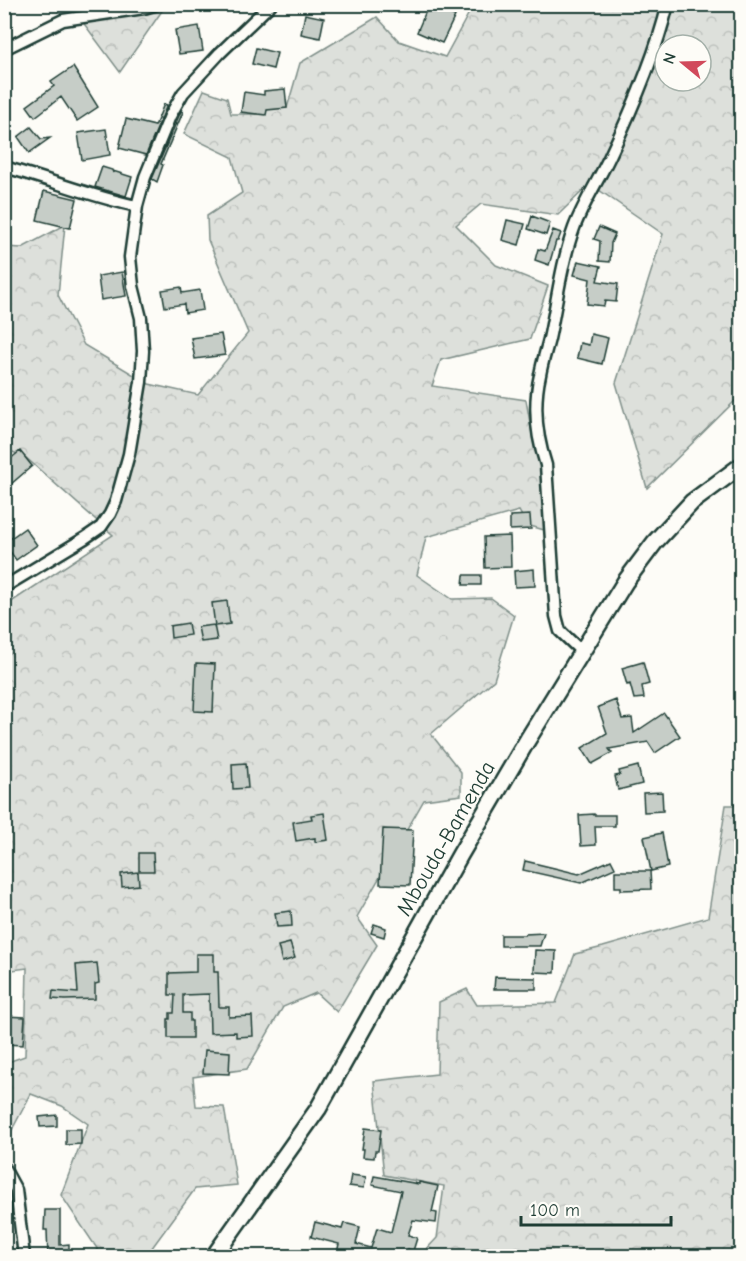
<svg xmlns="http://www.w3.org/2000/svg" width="746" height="1261" viewBox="0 0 746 1261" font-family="'Comic Neue',sans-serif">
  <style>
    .forest { fill: url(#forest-crowns); stroke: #7e8e88; stroke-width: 1.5; fill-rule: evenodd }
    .building { fill: #c6cdc7; stroke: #1f3d34; stroke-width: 1.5 }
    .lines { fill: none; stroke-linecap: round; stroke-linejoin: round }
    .minor-casing { stroke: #1f3d34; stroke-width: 15 }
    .highway-casing { stroke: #1f3d34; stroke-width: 20 }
    .minor { stroke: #fdfcf7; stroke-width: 10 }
    .highway { stroke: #fdfcf7; stroke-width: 15 }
    .labels { text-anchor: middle; stroke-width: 4.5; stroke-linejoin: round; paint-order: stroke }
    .street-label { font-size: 22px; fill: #1f3d34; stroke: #fdfcf7 }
  </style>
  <defs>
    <pattern id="forest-crowns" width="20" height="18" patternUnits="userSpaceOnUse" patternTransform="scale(1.5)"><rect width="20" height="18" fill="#dde0db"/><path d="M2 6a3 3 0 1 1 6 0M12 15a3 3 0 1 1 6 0" fill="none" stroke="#bdc1bd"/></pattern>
  </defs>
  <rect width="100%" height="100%" fill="#fdfcf7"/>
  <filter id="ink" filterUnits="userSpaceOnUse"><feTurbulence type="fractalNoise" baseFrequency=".0167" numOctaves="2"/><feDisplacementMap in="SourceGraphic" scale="12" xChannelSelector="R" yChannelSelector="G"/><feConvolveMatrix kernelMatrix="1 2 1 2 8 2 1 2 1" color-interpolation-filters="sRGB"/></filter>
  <g filter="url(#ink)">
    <!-- forest -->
    <path class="forest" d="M74 5H166L120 72 76 13Z
      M463 5H741V395L647 488 616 383 663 234 590 184 558 215 481 204 456 225 496 265 548 286 530 339 441 360 432 386 526 400 534 445 543 473 544 530 527 525 519 511 426 537 417 575 452 599 491 598 514 615 494 680 431 734 461 772V795L424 800 357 917 377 945 337 1012 316 993 283 1007 247 1069 193 1077 196 1106 224 1107 237 1185 195 1189 146 1256H102L61 1195 88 1124 62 1106 31 1094 5 1143V1063L25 1056 27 968 5 971V606L113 535 25 457 5 449V247L22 248 65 225 58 295 84 345 149 384 198 395 248 333 208 240 207 216 242 193 232 157 184 134 204 90 227 98 231 114H258L260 103 287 108 300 63 377 17 399 41 445 57 470 11ZM665 45H701V81H665Z
      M726 805H741V1256H420L437 1238 444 1186 384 1175 374 1081 437 1074 439 1002 467 989 477 1005 556 1003 575 954 603 947 708 917Z"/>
    <!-- building -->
    <path class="building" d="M429 4 455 16 442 43 417 32Z
      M305 14 324 18 320 38 301 34Z
      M199 26 203 51 179 54 175 30Z
      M256 48 277 53 273 69 252 64Z
      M73 67 98 107 77 121 61 97 35 117 27 106 54 86 51 82Z
      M285 89 287 108 267 110 266 115 241 112 244 92 264 95V91Z
      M164 104 167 105 146 155 119 148 126 119 155 126Z
      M181 111 183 112 161 164 163 165 157 182 152 179Z
      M31 127 41 139 50 138 29 153 18 137Z
      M106 129 110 155 82 160 78 133Z
      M102 167 112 170 113 173V171L132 177 126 196 95 187Z
      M44 191 77 199 70 228 37 220Z
      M532 216 550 223 546 235 528 229Z
      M507 220 525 224 519 245 502 240Z
      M599 227 615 234 611 243 610 262 599 261 600 241 594 239Z
      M553 230 561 233 558 241H556L549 265 535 260 538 249 545 251Z
      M578 261 601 266 597 281 618 284 616 302 605 301 604 306 587 304 590 279 574 275Z
      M122 272 126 296 101 300 98 276Z
      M181 287 182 293 200 290 203 310 185 313 184 304 165 307 162 290Z
      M221 334 225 355 195 359 191 338Z
      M591 334 608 338 602 364 577 358 580 343 589 345Z
      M20 451 32 466 4 490V464Z
      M530 515 531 529 510 530V516Z
      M25 528 37 545 16 560 4 543Z
      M510 536 511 567 485 568 484 537Z
      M534 569 535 586 515 587 514 571Z
      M464 575H481V585H463Z
      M227 601 230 624 215 626 212 603Z
      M188 623 190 635 171 638 170 626Z
      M214 625 217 640 201 642 198 627Z
      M643 662 649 684 642 686 644 698 634 699 630 684 627 685 622 668Z
      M196 663 215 664 213 712 194 711Z
      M616 700 622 719 632 718 634 733 664 713 680 736 655 753 648 742 609 749 612 753 592 764 582 748 607 733 598 707Z
      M246 763 248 788 233 789 232 764Z
      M638 766 642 784 618 790 615 776 620 775 619 771Z
      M662 792 663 811 644 812 643 793Z
      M324 813 328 840 315 842V838L296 841 293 822 312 819 311 815Z
      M594 814V815H615V826H595L596 845 581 846 579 815Z
      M383 829 413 830 410 885 380 884Z
      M662 833 668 867 651 871 644 837Z
      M139 853H153L154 871H139Z
      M611 860 615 868 581 883 523 870 525 861 579 874Z
      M615 871H650L651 889 621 890V887H615Z
      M138 872 139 885 122 887 121 874Z
      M291 911 292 926 277 927 275 913Z
      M374 924 386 928 384 937 371 933Z
      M544 933 540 946H501V935H525V934Z
      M290 943 295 958 282 962 278 946Z
      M535 950 556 951 555 973 534 972Z
      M196 954H214V972H218L219 1007H229V1017L252 1016 253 1036 236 1037V1032L210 1033 209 994 183 995V1013H190V1021H192V1038H168V1019H170V1013H174L175 995H169V973L196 972Z
      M97 963 99 983 95 984V999L65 1000 52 999 53 991 78 993 76 965Z
      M495 977 536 978V989H494Z
      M4 1016 25 1017 23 1045 4 1044Z
      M205 1050 230 1052 229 1074 203 1073Z
      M57 1115V1126L40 1127 39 1117Z
      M365 1128 381 1130 378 1151H375L374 1158 363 1157 364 1149H362Z
      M66 1129H81V1144L66 1145Z
      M351 1175 366 1177 364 1188 349 1186Z
      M374 1176 419 1184V1182L438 1186 432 1212 437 1213 436 1223 413 1220 408 1235 417 1238 413 1251 408 1249 405 1257H366L356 1254V1257H351L337 1253 339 1244 311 1237 315 1222 342 1229 344 1223 360 1227 356 1244 371 1248 377 1228 391 1232 401 1191 372 1185Z
      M45 1210H60V1245L69 1244V1257H48L47 1230H44Z"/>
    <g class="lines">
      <defs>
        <path id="minor" d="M4 49 63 20 144 8 157 4
          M4 167C49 179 92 197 137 206
          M4 587 85 538 101 527 110 514 116 501 129 454 141 382 143 351 141 318 133 286 130 257 137 206 145 177 170 116 183 93 220 53 271 4
          M581 651 560 631 556 616 546 465C536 435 533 406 540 375 542 363 546 351 549 339 557 302 561 264 574 228 583 204 598 181 609 158 631 112 656 54 668 4
          M4 1168 16 1190 24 1256"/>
        <path id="highway" d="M214 1256 318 1109 460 855 528 739 625 582 655 542 692 502 742 465"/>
      </defs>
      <!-- minor casing -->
      <use href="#minor" class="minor-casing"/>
      <!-- highway casing -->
      <use href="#highway" class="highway-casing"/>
      <!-- minor -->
      <use href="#minor" class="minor"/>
      <!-- highway -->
      <use href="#highway" class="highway"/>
    </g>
  </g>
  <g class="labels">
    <!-- street labels -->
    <g class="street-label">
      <text transform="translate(445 838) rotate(-60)" y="8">Mbouda-Bamenda</text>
    </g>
  </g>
  <!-- margin -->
  <rect width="746" height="1261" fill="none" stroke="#fdfcf7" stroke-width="24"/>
  <rect x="12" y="12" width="722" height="1237" fill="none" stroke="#1f3d34" stroke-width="2" filter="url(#ink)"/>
  <!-- north arrow -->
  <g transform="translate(683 63) rotate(289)"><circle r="28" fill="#fdfcf7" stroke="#a4b0a9" stroke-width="1.5"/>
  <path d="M0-4.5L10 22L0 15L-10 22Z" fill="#d1495b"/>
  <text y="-9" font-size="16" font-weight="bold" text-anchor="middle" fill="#1f3d34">N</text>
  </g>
  <!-- scale -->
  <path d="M521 1216v9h150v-9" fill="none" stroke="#1f3d34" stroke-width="3"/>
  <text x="530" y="1216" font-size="18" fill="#1f3d34" stroke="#fdfcf7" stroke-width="4.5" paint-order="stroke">100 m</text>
</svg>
